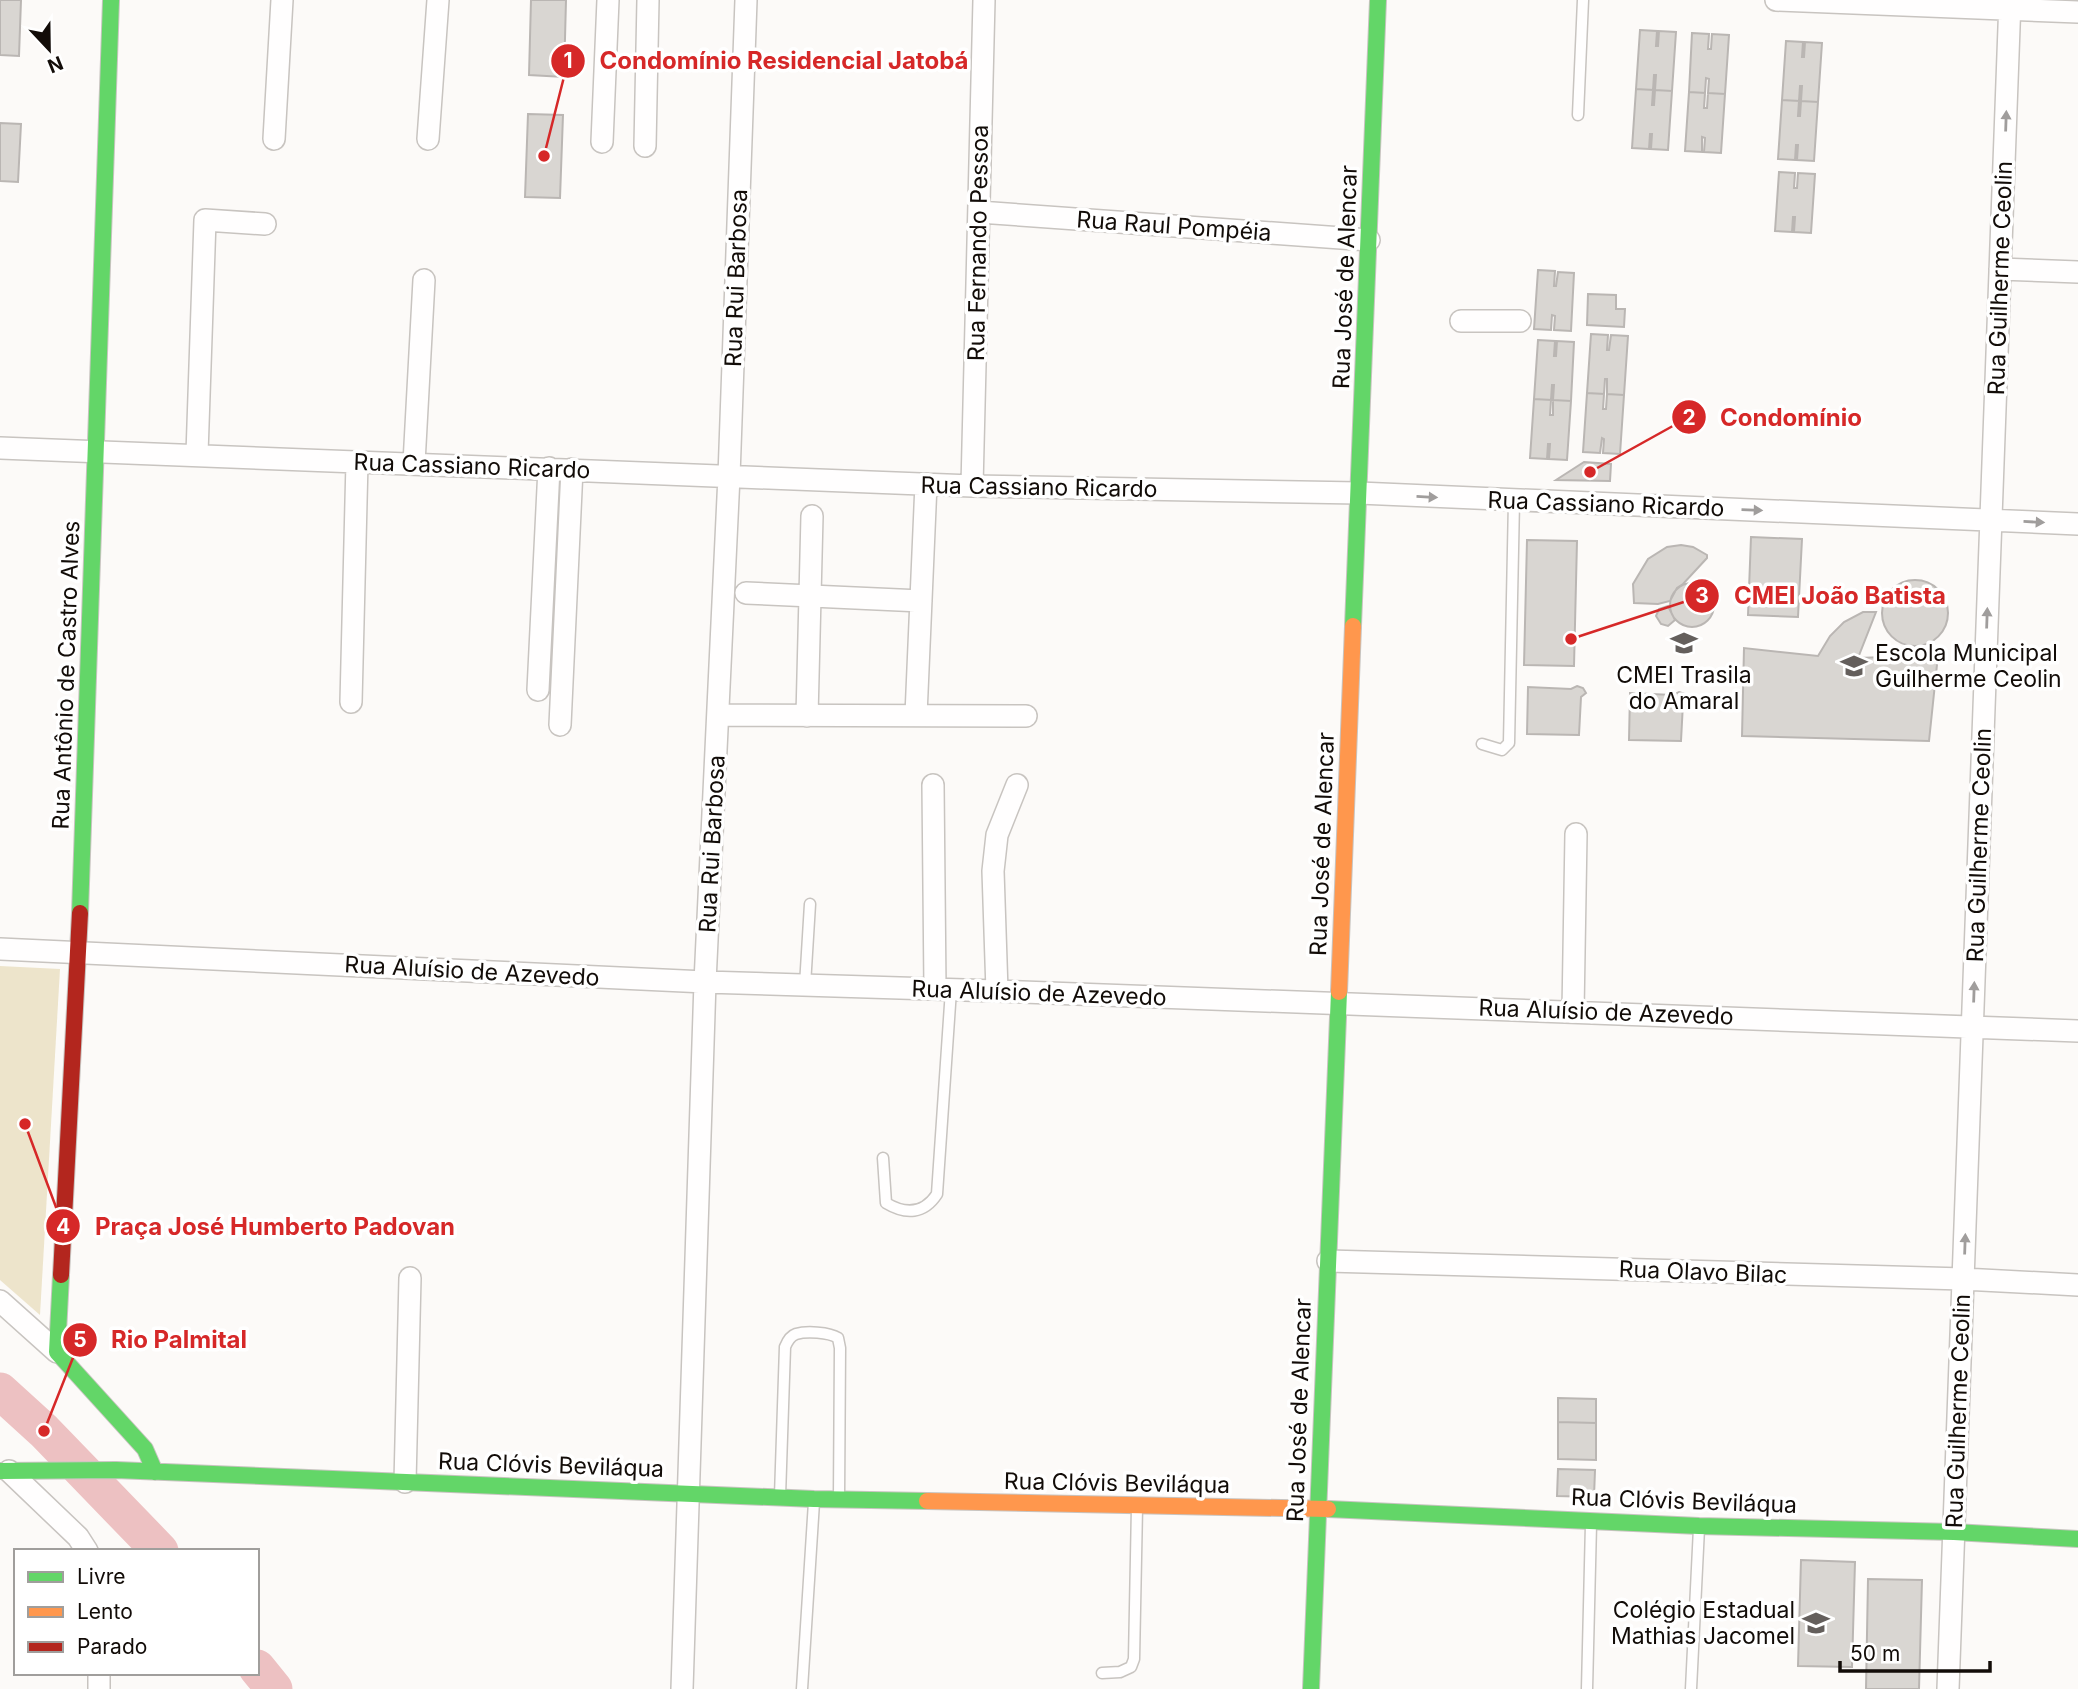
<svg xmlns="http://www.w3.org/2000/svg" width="2078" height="1689" viewBox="0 0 2078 1689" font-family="Inter,sans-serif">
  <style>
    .green { fill: #ede4cb }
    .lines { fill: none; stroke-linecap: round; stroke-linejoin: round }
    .river { stroke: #edc1c2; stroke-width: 37 }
    .building { fill: #d9d6d2; stroke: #bab6b3; stroke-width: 2 }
    .lane-casing { stroke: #c8c4c0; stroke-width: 13 }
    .street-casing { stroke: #c8c4c0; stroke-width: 24 }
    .fast-casing { stroke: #c8c4c0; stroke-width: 18 }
    .slow-casing { stroke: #c8c4c0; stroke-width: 18 }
    .jam-casing { stroke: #c8c4c0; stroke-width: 18 }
    .lane { stroke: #fffefe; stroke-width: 10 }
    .street { stroke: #fffefe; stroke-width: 21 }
    .fast { stroke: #63d668; stroke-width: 16 }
    .slow { stroke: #ff974d; stroke-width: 16 }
    .jam { stroke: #b3261e; stroke-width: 16 }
    .oneway { fill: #a09d9c }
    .labels { text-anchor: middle; stroke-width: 7; stroke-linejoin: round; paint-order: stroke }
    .street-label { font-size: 23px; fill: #120c08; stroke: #fff }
    .poi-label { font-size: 23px; fill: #120c08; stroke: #fff; text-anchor: start }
    .leader { fill: none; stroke: #d62828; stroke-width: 2.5 }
    .callout-dot { fill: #d62828; stroke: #fff; stroke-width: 2.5 }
    .mark-label { font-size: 21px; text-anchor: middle; font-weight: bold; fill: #fff }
    .callout-label { font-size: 24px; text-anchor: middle; font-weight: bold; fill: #d62828; stroke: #fff; stroke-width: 7; stroke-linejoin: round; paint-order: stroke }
  </style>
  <rect width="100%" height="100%" fill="#fcfaf8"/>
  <!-- green -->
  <path class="green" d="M0 966 60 969 40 1315 0 1280Z"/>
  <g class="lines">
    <!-- river -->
    <path class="river" d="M0 1391 44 1431 160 1551
      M257 1668 274 1689"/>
  </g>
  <!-- building -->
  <path class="building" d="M0 0H21L19 56 0 55Z
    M531 0H566L564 77 529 75Z
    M1640 30 1657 31 1656 46H1658L1659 31 1676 32 1672 91 1655 90 1656 75H1654L1653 90 1636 89Z
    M1692 33 1709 34 1708 49H1711L1712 34 1729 35 1725 94 1708 93 1709 79 1706 78 1705 93 1689 92Z
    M1786 41 1803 42 1802 57H1804L1805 42 1822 43 1818 102 1801 101 1802 86H1800L1799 101 1782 100Z
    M1636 89 1653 90 1652 105H1654L1655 90 1672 91 1668 150 1651 149 1652 134H1650L1649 149 1632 148Z
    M1689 92 1705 93 1704 108H1707L1708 93 1725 94 1721 153 1704 152 1705 138 1702 137V152L1685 151Z
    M1782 100 1799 101 1798 116H1800L1801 101 1818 102 1814 161 1797 160 1798 145H1796L1795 160 1778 159Z
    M528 114 563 115 560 198 525 197Z
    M0 123 21 124 18 182 0 181Z
    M1779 172 1795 173 1794 188H1797L1798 173 1815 174 1811 233 1794 232 1795 217H1793L1792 232 1775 231Z
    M1538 270 1555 271 1554 286H1556L1558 272 1574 273 1571 331 1554 330 1555 316 1552 315 1551 330 1534 329Z
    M1588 294 1616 295V309H1625L1624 327 1587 325Z
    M1591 334 1608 335 1607 350H1609L1611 335 1628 336 1624 395 1607 394V379H1605L1604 394 1587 393Z
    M1538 340 1555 341 1554 356H1556L1557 341 1574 342 1571 401 1553 400 1554 385H1552L1551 400 1534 399Z
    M1587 393 1604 394 1603 409H1606L1607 394 1624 395 1620 454 1603 453 1604 439 1602 438 1600 453 1583 452Z
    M1534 399 1551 400 1550 415H1553V400L1571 401 1567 460 1549 459 1550 444H1548L1547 459 1530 458Z
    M1584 462 1611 464 1610 481 1556 480Z
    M1751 537 1802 539 1798 617 1748 615Z
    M1527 540 1577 541 1574 666 1524 665Z
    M1681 545 1693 547 1707 555V558L1683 584 1677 588 1670 601 1658 604 1634 603 1633 584 1648 559 1667 547Z
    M1882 613a33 33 0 1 1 66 0a33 33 0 1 1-66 0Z
    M1670 605a22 22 0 1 1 44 0a22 22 0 1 1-44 0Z
    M1668 606 1675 620 1668 626 1661 624 1656 616 1659 609Z
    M1863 612H1876L1858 658 1938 655 1929 741 1742 736 1744 648 1818 656 1830 636 1844 622Z
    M1577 686 1583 688 1586 693 1581 697 1579 735 1527 734 1528 687 1571 689Z
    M1679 692 1685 694 1688 699 1683 703 1681 741 1629 740 1630 693 1673 695Z
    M1558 1398 1596 1399V1423L1558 1422Z
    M1558 1422 1596 1423V1460L1558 1459Z
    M1558 1469 1595 1470 1594 1497 1557 1496Z
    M1801 1560 1855 1562 1852 1667 1798 1666Z
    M1868 1579 1922 1580 1919 1689H1866Z"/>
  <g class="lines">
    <defs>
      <path id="lane" d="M1578 115 1583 0
        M1482 744 1502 750 1509 743 1514 501
        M805 985 810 904
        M883 1158 886 1203C906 1215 924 1214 937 1194L951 990
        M780 1496 785 1347C787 1342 790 1336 796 1334 806 1331 829 1332 838 1338L840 1348 839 1497
        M1102 1673 1120 1672 1131 1667 1134 1659 1137 1507
        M802 1689 814 1502
        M1587 1689 1591 1524
        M1691 1689 1699 1528"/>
      <path id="street" d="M1776 0 2078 12
        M274 139 282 0
        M428 139 438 0
        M602 142 608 0
        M645 146 648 0
        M979 212 1369 240
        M2000 269 2078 272
        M1461 321H1520
        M0 448 972 486 1359 493 2078 524
        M197 454 205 220 265 224
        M414 463 424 280
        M972 486 984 0
        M746 593 921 601
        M538 690 549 468
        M351 702 357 462
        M718 715 1026 716
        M916 715 926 484
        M807 716 812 516
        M560 725 572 469
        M933 785 935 989
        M0 949 705 982 997 991 2078 1031
        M997 991 993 871 997 835 1017 785
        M1573 1011 1576 834
        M1328 1261 1963 1279 2078 1285
        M0 1301 57 1352
        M9 1471 78 1537 87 1551
        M405 1482 410 1278
        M99 1673V1689
        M682 1689 705 982 729 476 746 0
        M1948 1689 2010 0"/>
      <path id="fast" d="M1353 626 1378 0
        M80 913 111 0
        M61 1275 57 1352 145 1449 155 1472
        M0 1471 116 1470 814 1499 927 1501
        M1328 1509 1699 1526 1954 1532 2078 1539
        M1311 1689 1339 992"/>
      <path id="slow" d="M1339 992 1353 626
        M927 1501 1328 1509"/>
      <path id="jam" d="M61 1275 80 913"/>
    </defs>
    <!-- lane casing -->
    <use href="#lane" class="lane-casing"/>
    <!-- street casing -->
    <use href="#street" class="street-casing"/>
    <!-- fast casing -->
    <use href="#fast" class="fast-casing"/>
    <!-- slow casing -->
    <use href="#slow" class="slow-casing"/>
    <!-- jam casing -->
    <use href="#jam" class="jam-casing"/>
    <!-- lane -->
    <use href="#lane" class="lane"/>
    <!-- street -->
    <use href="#street" class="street"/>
    <!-- fast -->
    <use href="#fast" class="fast"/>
    <!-- slow -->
    <use href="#slow" class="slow"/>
    <!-- jam -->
    <use href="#jam" class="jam"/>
  </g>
  <!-- one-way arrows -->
  <defs><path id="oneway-solid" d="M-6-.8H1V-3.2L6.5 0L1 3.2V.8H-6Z" transform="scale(1.75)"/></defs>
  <g class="oneway">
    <use href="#oneway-solid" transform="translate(2006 121) rotate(-88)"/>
    <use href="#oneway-solid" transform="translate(1427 497) rotate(3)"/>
    <use href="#oneway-solid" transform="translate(1752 510) rotate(2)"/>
    <use href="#oneway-solid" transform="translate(2034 522) rotate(3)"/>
    <use href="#oneway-solid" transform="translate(1987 618) rotate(-88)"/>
    <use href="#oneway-solid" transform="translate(1974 992) rotate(-88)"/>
    <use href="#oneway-solid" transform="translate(1965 1244) rotate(-88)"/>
  </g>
  <!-- icons -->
  <defs>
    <symbol id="school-bare" viewBox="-9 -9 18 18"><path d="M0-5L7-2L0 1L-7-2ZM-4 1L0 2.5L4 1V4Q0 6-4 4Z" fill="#645f5c" stroke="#fff" stroke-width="2.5" paint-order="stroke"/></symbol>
  </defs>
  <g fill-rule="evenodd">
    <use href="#school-bare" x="1665" y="624" width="38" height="38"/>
    <use href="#school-bare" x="1835" y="647" width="38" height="38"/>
    <use href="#school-bare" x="1797" y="1604" width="38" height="38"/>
  </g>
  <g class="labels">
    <!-- street labels -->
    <g class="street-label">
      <text transform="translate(1174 226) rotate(4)" y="8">Rua Raul Pompéia</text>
      <text transform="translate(978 243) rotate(-89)" y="8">Rua Fernando Pessoa</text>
      <text transform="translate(1345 277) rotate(-88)" y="8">Rua José de Alencar</text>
      <text transform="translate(736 278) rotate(-88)" y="8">Rua Rui Barbosa</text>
      <text transform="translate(2000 278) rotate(-88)" y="8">Rua Guilherme Ceolin</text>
      <text transform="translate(472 466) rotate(2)" y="8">Rua Cassiano Ricardo</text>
      <text transform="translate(1039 487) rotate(1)" y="8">Rua Cassiano Ricardo</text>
      <text transform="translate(1606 504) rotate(2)" y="8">Rua Cassiano Ricardo</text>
      <text transform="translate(66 675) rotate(-88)" y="8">Rua Antônio de Castro Alves</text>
      <text transform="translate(712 844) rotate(-87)" y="8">Rua Rui Barbosa</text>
      <text transform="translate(1322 844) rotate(-88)" y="8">Rua José de Alencar</text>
      <text transform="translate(1979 845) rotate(-88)" y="8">Rua Guilherme Ceolin</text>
      <text transform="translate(472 971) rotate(3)" y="8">Rua Aluísio de Azevedo</text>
      <text transform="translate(1039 993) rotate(2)" y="8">Rua Aluísio de Azevedo</text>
      <text transform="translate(1606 1012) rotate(2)" y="8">Rua Aluísio de Azevedo</text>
      <text transform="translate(1703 1272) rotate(2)" y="8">Rua Olavo Bilac</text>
      <text transform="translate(1299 1410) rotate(-88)" y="8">Rua José de Alencar</text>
      <text transform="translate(1958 1411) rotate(-88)" y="8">Rua Guilherme Ceolin</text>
      <text transform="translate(551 1465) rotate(2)" y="8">Rua Clóvis Beviláqua</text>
      <text transform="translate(1117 1483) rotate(1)" y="8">Rua Clóvis Beviláqua</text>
      <text transform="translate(1684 1501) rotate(2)" y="8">Rua Clóvis Beviláqua</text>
    </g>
    <!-- poi labels -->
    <g class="poi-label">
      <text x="1875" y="661">Escola Municipal<tspan x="1875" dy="26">Guilherme Ceolin</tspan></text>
      <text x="1684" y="683" text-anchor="middle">CMEI Trasila<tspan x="1684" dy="26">do Amaral</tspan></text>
      <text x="1795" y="1618" text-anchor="end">Colégio Estadual<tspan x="1795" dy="26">Mathias Jacomel</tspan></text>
    </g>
  </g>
  <!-- callouts -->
  <path class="leader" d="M544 156L568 61M1590 472L1689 417M1571 639L1702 596M25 1124L63 1226M44 1431L80 1340"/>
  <g class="callout-dot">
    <circle cx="544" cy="156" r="7"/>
    <circle cx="1590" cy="472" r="7"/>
    <circle cx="1571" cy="639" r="7"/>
    <circle cx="25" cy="1124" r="7"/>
    <circle cx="44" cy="1431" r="7"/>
    <circle cx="568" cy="61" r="18"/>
    <circle cx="1689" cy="417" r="18"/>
    <circle cx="1702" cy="596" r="18"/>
    <circle cx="63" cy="1226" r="18"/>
    <circle cx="80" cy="1340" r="18"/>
  </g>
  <g class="mark-label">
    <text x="568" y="68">1</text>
    <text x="1689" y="425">2</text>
    <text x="1702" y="603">3</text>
    <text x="63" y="1234">4</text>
    <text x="80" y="1347">5</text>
  </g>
  <g class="callout-label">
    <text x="784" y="69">Condomínio Residencial Jatobá</text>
    <text x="1791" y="426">Condomínio</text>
    <text x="1840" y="604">CMEI João Batista</text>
    <text x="275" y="1235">Praça José Humberto Padovan</text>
    <text x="179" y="1348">Rio Palmital</text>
  </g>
  <!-- legend -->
  <rect x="14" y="1549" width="245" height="126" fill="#ffffff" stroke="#a09e9c" stroke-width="2"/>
  <rect x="28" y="1572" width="35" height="10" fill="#63d668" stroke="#a09e9c" stroke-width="2"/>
  <text x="77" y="1584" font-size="21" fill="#120c08">Livre</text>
  <rect x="28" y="1607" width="35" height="10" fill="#ff974d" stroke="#a09e9c" stroke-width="2"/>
  <text x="77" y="1619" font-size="21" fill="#120c08">Lento</text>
  <rect x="28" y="1642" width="35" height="10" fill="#b3261e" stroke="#a09e9c" stroke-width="2"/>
  <text x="77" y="1654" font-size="21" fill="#120c08">Parado</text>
  <!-- north arrow -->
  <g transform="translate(49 49) rotate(158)" stroke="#ffffff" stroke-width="5" paint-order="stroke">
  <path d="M0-5L12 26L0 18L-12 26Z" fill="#120c08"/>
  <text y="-10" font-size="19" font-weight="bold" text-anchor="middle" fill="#120c08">N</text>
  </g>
  <!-- scale -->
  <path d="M1840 1661v10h150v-10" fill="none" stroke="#120c08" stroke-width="3.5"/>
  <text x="1850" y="1661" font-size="21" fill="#120c08" stroke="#ffffff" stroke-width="5" paint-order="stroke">50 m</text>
</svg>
